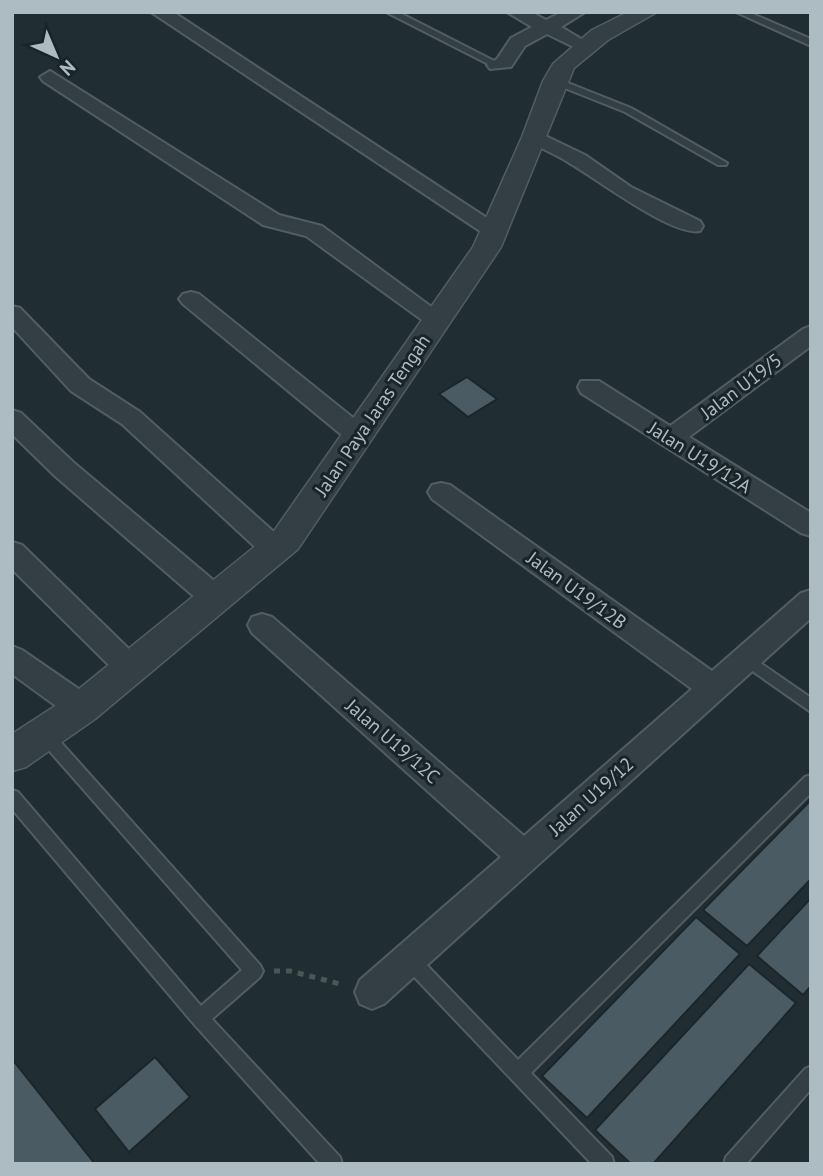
<svg xmlns="http://www.w3.org/2000/svg" width="823" height="1176" viewBox="0 0 823 1176" font-family="'PT Sans',sans-serif">
  <style>
    .building { fill: #4b5b63; stroke: #1b262b; stroke-width: 2 }
    .lines { fill: none; stroke-linecap: round; stroke-linejoin: round }
    .service-casing { stroke: #515d63; stroke-width: 4 }
    .minor-casing { stroke: #515d63; stroke-width: 4 }
    .tertiary-casing { stroke: #515d63; stroke-width: 3 }
    .path { stroke: #465956; stroke-width: 5; stroke-dasharray: 6 6; stroke-linecap: butt }
    .service { fill: #333f45; fill-rule: evenodd }
    .minor { fill: #333f45; fill-rule: evenodd }
    .tertiary { fill: #333f45; fill-rule: evenodd }
    .labels { text-anchor: middle; stroke-width: 6; stroke-linejoin: round; paint-order: stroke }
    .street-label { font-size: 19px; fill: #adbbc2; stroke: #192429 }
  </style>
  <rect width="100%" height="100%" fill="#202e34"/>
  <!-- building -->
  <path class="building" d="M467 377 497 399 468 417 439 394Z
    M811 800V879L747 946 703 910Z
    M811 898V986L803 995 757 956Z
    M696 917 740 954 587 1118 542 1076Z
    M749 964 796 1003 653 1164H631L595 1130Z
    M155 1057 190 1097 129 1152 95 1109Z
    M12 1059 95 1164H12Z"/>
  <g class="lines">
    <defs>
      <path id="service" d="M386 12H398L502 65 494 67Z
        M736 12H748L811 39V46Z
        M552 79H558L631 108 727 163 726 165H718L625 112 552 83Z
        M746 653 811 698V712L741 663 739 659 741 655Z
        M44 728 49 729 260 965 263 971 260 977 212 1019 340 1157 342 1164H320L194 1024 12 809V790L18 792 201 1006 242 970 39 739 36 734 39 729Z
        M811 775V793L531 1073 612 1157 614 1164H592L403 965 400 959 403 953 409 951 415 953 518 1060 805 777Z
        M811 1066V1089L746 1164H724L726 1157 805 1069Z"/>
      <path id="minor" d="M151 12H173L505 230 494 237 486 235Z
        M507 12H531L546 20 562 12H585L561 27 593 46 584 52 547 34 525 46 511 67 490 69 487 65 497 59 511 38 532 27Z
        M50 71 279 215 322 226 449 320 445 325H429L306 236 263 225 43 81 40 77Z
        M535 131 585 155 631 187 700 221 703 226 700 231C673 237 597 179 571 164 558 155 542 149 528 141L525 137 528 133Z
        M191 292 199 294 367 429 371 435 367 441 358 444 349 441 183 304 179 299 183 294Z
        M12 306 20 308 89 379 140 412 285 542 289 549 285 556 275 559 265 556 122 424 71 391 12 327Z
        M811 326V346L689 437 811 513V536L801 533 581 393 578 387 581 381H599L670 426 803 329Z
        M12 410 21 413 73 462 225 590 229 598 225 606 215 609 205 606 55 476 12 434Z
        M441 483 450 485 712 671 801 593 811 590V618L384 1004 372 1009 360 1004 355 992 360 980 501 857 252 633 248 625 252 617 262 614 272 617 524 836 692 689 432 499 428 492 432 485Z
        M12 542 22 545 140 660 145 668 140 676 130 680 120 676 12 569Z
        M12 646 22 650 93 699 97 708 93 717 82 720 71 717 12 674Z"/>
      <path id="tertiary" d="M628 12H657L608 40 574 68 501 247 298 549 95 719 26 767 12 771V734L69 697 274 531 473 247 522 137 543 81 553 64 592 30Z"/>
    </defs>
    <!-- service casing -->
    <use href="#service" class="service-casing"/>
    <!-- minor casing -->
    <use href="#minor" class="minor-casing"/>
    <!-- tertiary casing -->
    <use href="#tertiary" class="tertiary-casing"/>
    <!-- path -->
    <path class="path" d="M274 971H290L344 985"/>
    <!-- service -->
    <use href="#service" class="service"/>
    <!-- minor -->
    <use href="#minor" class="minor"/>
    <!-- tertiary -->
    <use href="#tertiary" class="tertiary"/>
  </g>
  <g class="labels">
    <!-- street labels -->
    <g class="street-label">
      <text transform="translate(741 386) rotate(-37)" y="7">Jalan U19/5</text>
      <text transform="translate(372 415) rotate(-56)" y="7">Jalan Paya Jaras Tengah</text>
      <text transform="translate(700 457) rotate(32)" y="7">Jalan U19/12A</text>
      <text transform="translate(577 590) rotate(36)" y="7">Jalan U19/12B</text>
      <text transform="translate(393 741) rotate(41)" y="7">Jalan U19/12C</text>
      <text transform="translate(591 796) rotate(-42)" y="7">Jalan U19/12</text>
    </g>
  </g>
  <!-- border -->
  <rect width="823" height="1176" fill="none" stroke="#adbbc2" stroke-width="28"/>
  <!-- north arrow -->
  <g transform="translate(56 56) rotate(136)" stroke="#192429" stroke-width="5" paint-order="stroke">
  <path d="M0-5L12 26L0 18L-12 26Z" fill="#adbbc2"/>
  <text y="-10" font-size="19" font-weight="bold" text-anchor="middle" fill="#adbbc2">N</text>
  </g>
</svg>
